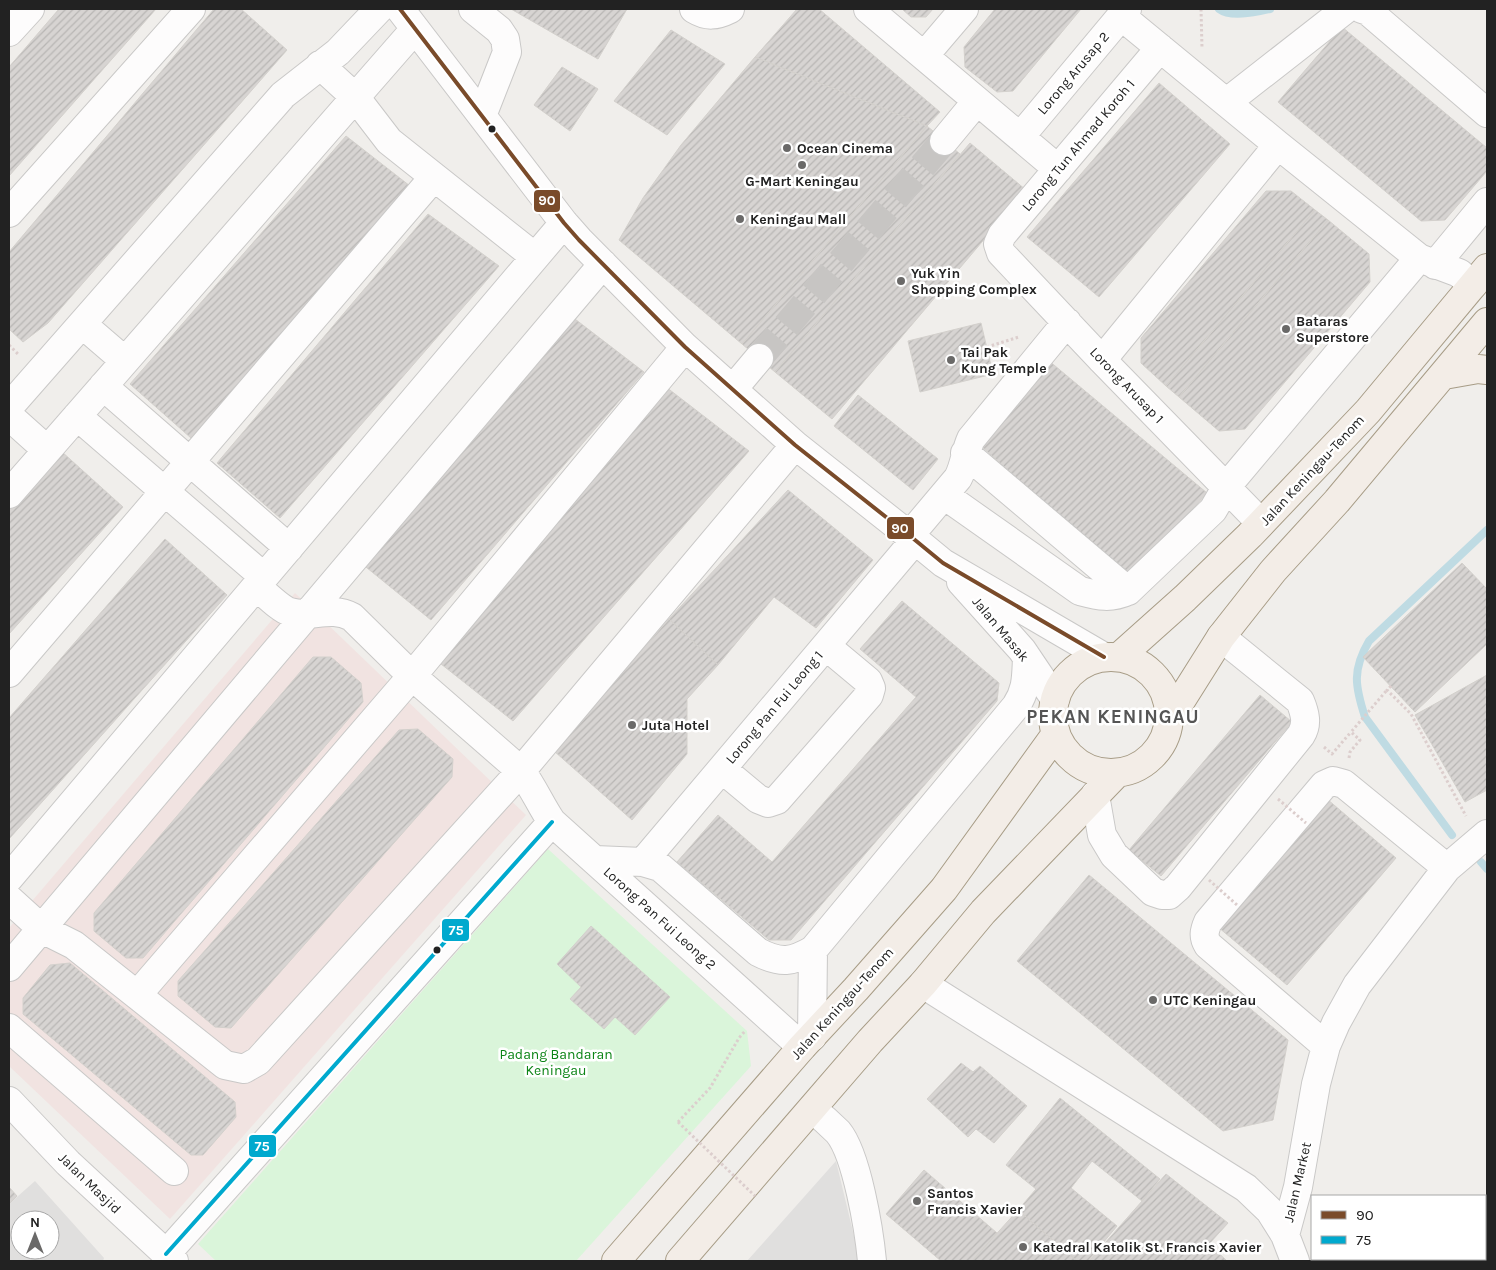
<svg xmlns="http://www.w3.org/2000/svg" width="1496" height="1270" viewBox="0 0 1496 1270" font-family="Karla,sans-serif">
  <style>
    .commercial { fill: #f1e3e1 }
    .park { fill: #daf5da }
    .parking { fill: #e0dfde; fill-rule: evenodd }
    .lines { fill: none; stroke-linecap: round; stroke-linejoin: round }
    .stream { stroke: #bfdbe3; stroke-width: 8 }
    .building { fill: url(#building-hatch); stroke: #d3d0cc }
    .minor-tunnel { stroke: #c7c5c3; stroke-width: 28; stroke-dasharray: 28 14; stroke-linecap: butt }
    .minor-casing { stroke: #c9c8c7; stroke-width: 30 }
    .major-casing { stroke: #a79c86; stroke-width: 30 }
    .path { stroke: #dccecd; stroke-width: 3; stroke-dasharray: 2.5 2.5; stroke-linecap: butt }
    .minor { stroke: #fdfcfc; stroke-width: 28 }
    .major { stroke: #f3ede7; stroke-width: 28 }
    .path-bridge { stroke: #dccecd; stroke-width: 3; stroke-dasharray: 2.5 2.5; stroke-linecap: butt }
    .bus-1-casing { stroke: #fff; stroke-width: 8 }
    .bus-2-casing { stroke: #fff; stroke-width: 8 }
    .bus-1 { stroke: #7a4b2a; stroke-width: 4 }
    .bus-2 { stroke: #00a9ce; stroke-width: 4 }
    .bus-dot { fill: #222; stroke: #fff; stroke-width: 2 }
    .poi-dot { fill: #6a6968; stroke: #fff; stroke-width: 2 }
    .labels { text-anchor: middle; stroke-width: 5; stroke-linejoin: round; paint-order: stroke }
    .street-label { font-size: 14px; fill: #222; stroke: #fff }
    .poi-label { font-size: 14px; font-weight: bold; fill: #222; stroke: #fff; text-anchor: start }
    .park-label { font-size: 14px; fill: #0c8416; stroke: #fff }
    .district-label { font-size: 19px; font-weight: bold; letter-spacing: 1px; fill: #555; stroke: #fff }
    .line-badge { stroke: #fff; stroke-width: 2 }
    .badge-label { font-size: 14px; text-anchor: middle; font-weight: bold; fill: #fff }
  </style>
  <defs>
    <pattern id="building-hatch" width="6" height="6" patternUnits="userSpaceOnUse" patternTransform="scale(1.25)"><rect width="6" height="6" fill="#d7d4d2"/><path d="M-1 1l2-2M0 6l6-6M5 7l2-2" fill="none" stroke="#b8b6b4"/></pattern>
  </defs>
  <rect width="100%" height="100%" fill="#f0eeeb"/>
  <!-- commercial -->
  <path class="commercial" d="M295 593 526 815 170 1219 9 1066V928Z"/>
  <!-- park -->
  <path class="park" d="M548 849 747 1031 751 1066 576 1261H216L198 1244Z"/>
  <!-- parking -->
  <path class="parking" d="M836 1161 860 1261H747Z
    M35 1181 104 1258 103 1261H9V1204ZM20 1220H50V1250H20Z"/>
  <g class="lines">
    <!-- stream -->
    <path class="stream" d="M1219 9C1231 18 1256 12 1270 9
      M1452 835 1365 717C1355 686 1352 670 1369 641L1487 530
      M1481 862 1487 869"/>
  </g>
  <!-- building -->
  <path class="building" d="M59 9H156L9 176V67Z
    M214 9H241L287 50 48 323 23 342 9 329V252Z
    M511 9H627L598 59Z
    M797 9H819L940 112 927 126 755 57Z
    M902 9H933L926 17H911Z
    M995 9H1081L1013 91 997 92 965 67 964 47Z
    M1342 27 1487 148V171L1445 220 1421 221 1278 102Z
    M671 30 725 64 667 135 614 101Z
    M755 57 927 126 742 344 619 240 643 198 681 145Z
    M562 67 598 89 570 131 534 105Z
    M1159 83 1230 144 1099 297 1027 237Z
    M927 126 960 154 775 372 742 344Z
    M346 136 410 186 191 438 130 384Z
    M970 143 1026 190 832 419 775 372Z
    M1266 191H1291L1315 210 1166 386 1141 363V338Z
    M1315 210 1328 220 1179 397 1166 386Z
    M428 214 499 266 280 518 217 463Z
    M1328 220 1369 254 1370 282 1245 429 1219 431 1179 397Z
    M571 316 644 372 431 620 361 563Z
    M981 323 993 374 920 392 908 341Z
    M1048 360 1207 493 1129 579 981 446Z
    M666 387 749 451 513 721 436 660Z
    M858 395 938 459 913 490 834 426Z
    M61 451 123 507 9 634V510Z
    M788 490 873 560 816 628 774 597 718 665 669 619Z
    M165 539 227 595 9 839V718Z
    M1462 563 1487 589V644L1415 712 1363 657Z
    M902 601 999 683 997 701 791 940H769L677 862 718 815 772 862 916 697 860 649Z
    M669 619 718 665 687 699V754L632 820 554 751Z
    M313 657H331L361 683 363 702 143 958H126L94 931V913Z
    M1487 675V790L1465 802 1415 715Z
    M1260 695 1292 722 1161 876 1129 850Z
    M418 729 453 759 452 777 231 1028 215 1027 178 996V981L399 730Z
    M1327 799 1396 858 1287 985 1218 927Z
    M1089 875 1288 1040 1273 1120 1223 1131 1017 961Z
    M591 926 670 997 635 1035 615 1017 604 1029 570 999 581 987 557 964Z
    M70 963 235 1102 236 1117 203 1155H191L23 1014V998L50 965Z
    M961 1063 973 1072 980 1066 1027 1106 994 1143 976 1129 968 1137 927 1099Z
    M1060 1098 1160 1179 1142 1201 1092 1161 1071 1188 1117 1226 1088 1261H1077L1018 1210 1036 1189 1006 1165Z
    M924 1170 997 1233 972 1261H941L886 1214Z
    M1166 1174 1228 1223 1209 1244 1227 1261H1089Z
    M9 1187 17 1196 9 1204Z
    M1018 1210 1077 1261H972Z"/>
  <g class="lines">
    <!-- minor-tunnel -->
    <path class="minor-tunnel" d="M759 358 944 141"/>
    <defs>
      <path id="minor" d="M400 9 564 223 579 240 685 347 795 445 915 540 943 563 1104 657
        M473 9 499 30 505 39 507 52 482 116
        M694 9C707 17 716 16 730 9
        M868 9 1058 169
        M1362 9 1368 11 1487 113
        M1121 16 1278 145 1419 258 1459 273 1473 285
        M9 32 30 9
        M1160 48 1002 235 998 244 1001 253 1102 360 1261 523
        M924 56 964 9
        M320 65 356 98 389 141 535 257
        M1227 102 1346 9
        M1020 137 1127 9
        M944 141 977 101
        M9 213 191 9
        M1435 265 1487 202
        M82 324 125 361
        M1102 360 1278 145
        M103 386 289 548
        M733 389 759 358
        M9 407 283 95 338 52 379 9
        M9 416 47 450
        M77 416 264 577
        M965 453 1128 591
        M9 494 415 29
        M944 495 1080 591C1099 596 1110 599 1128 591L1213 510 1227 486 1419 258
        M910 535 958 478C965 465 965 452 971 439L1067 322
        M961 582 1022 650 1055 699
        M256 586C265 593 280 609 290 612 310 619 330 605 352 617L412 676 521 771C533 787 541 806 552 822L802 1047
        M9 673 434 177
        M722 769 758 799 768 803 777 800 869 695 871 688 868 681 826 646
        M1095 795 1102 835 1114 855 1153 892 1162 895H1169L1178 887 1301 735C1308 724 1305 713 1300 701L1221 637
        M595 860 643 862 660 867 758 952C781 964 792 962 813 950L1016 706C1027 689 1026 677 1027 658
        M643 862 915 540
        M9 878 564 223
        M9 899 42 929 74 945 225 1065 244 1069 258 1061 521 771 795 445
        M9 967 603 264
        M923 984 1246 1188 1270 1211 1285 1235 1298 1187 1316 1084 1326 1046 1336 1023 1357 985 1447 868 1487 834
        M138 994 412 676 685 347
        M9 1028 174 1171
        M812 1037 813 950
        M1326 1046 1208 945C1203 937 1204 931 1208 922L1324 785 1333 781 1344 784 1447 868
        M9 1101 68 1163 174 1261
        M812 1109C821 1116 830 1124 838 1132 857 1155 869 1230 872 1261
        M1285 1235 1295 1261
        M166 1254 552 822"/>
      <path id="major" d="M1444 375 1478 369 1487 370
        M1053 715a58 58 0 1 1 116 0a58 58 0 1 1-116 0Z
        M1119 657 1185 598 1250 535 1368 411 1487 268
        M1170 718 1221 637 1273 571 1337 501 1487 322
        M616 1261 802 1047 856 989 944 889 1056 734
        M680 1261 870 1041 923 984 983 912 1117 773"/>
    </defs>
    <!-- minor casing -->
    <use href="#minor" class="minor-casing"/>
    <!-- major casing -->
    <use href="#major" class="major-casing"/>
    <!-- path -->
    <path class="path" d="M1201 9 1202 48
      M9 345 19 355
      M987 347 1019 337
      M1391 686 1387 690 1411 714 1466 816
      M1324 747 1332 754 1351 732
      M1349 758 1350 752 1360 740 1351 732 1387 690
      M678 1122 710 1088 739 1038 745 1031"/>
    <!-- minor -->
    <use href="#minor" class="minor"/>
    <!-- major -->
    <use href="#major" class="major"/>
    <!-- path-bridge -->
    <path class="path-bridge" d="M1278 799 1306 823
      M1209 880 1237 905
      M678 1122 755 1196"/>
    <defs>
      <path id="bus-1" d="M400 9 564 223 579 240 685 347 795 445 915 540 943 563 1104 657"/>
      <path id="bus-2" d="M166 1254 552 822"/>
    </defs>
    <!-- bus-1 casing -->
    <use href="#bus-1" class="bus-1-casing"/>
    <!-- bus-2 casing -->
    <use href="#bus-2" class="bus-2-casing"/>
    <!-- bus-1 -->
    <use href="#bus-1" class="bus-1"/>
    <!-- bus-2 -->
    <use href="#bus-2" class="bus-2"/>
  </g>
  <!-- markers -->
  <g class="bus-dot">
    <circle cx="492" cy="129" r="4.5"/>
    <circle cx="437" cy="950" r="4.5"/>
  </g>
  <g class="poi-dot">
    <circle cx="787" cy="148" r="5"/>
    <circle cx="802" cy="165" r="5"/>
    <circle cx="740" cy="219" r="5"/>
    <circle cx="901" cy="281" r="5"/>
    <circle cx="1286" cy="329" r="5"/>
    <circle cx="951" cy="360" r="5"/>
    <circle cx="632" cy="725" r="5"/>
    <circle cx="1153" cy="1000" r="5"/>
    <circle cx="917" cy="1201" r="5"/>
    <circle cx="1023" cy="1247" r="5"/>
  </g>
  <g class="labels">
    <!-- street labels -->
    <g class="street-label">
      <text transform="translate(1073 73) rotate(-50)" y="5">Lorong Arusap 2</text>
      <text transform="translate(1078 145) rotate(-50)" y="5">Lorong Tun Ahmad Koroh 1</text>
      <text transform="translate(1127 385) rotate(46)" y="5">Lorong Arusap 1</text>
      <text transform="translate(1312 470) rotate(-47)" y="5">Jalan Keningau-Tenom</text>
      <text transform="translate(1001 629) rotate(50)" y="5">Jalan Masak</text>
      <text transform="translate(774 707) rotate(-50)" y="5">Lorong Pan Fui Leong 1</text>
      <text transform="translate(660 918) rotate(42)" y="5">Lorong Pan Fui Leong 2</text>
      <text transform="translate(842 1003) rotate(-48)" y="5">Jalan Keningau-Tenom</text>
      <text transform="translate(1297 1182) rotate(-77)" y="5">Jalan Market</text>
      <text transform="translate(90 1183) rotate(44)" y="5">Jalan Masjid</text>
    </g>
    <!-- poi labels -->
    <g class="poi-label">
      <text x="797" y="153">Ocean Cinema</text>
      <text x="802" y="186" text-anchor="middle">G-Mart Keningau</text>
      <text x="750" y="224">Keningau Mall</text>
      <text x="911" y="278">Yuk Yin<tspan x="911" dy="16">Shopping Complex</tspan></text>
      <text x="1296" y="326">Bataras<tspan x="1296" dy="16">Superstore</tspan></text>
      <text x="961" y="357">Tai Pak<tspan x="961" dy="16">Kung Temple</tspan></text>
      <text x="642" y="730">Juta Hotel</text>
      <text x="1163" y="1005">UTC Keningau</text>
      <text x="927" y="1198">Santos<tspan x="927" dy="16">Francis Xavier</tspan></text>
      <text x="1033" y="1252">Katedral Katolik St. Francis Xavier</text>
    </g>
    <!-- park labels -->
    <g class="park-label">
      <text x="556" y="1059">Padang Bandaran<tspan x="556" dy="16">Keningau</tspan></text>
    </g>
    <!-- district labels -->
    <g class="district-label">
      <text x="1113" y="723">PEKAN KENINGAU</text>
    </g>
  </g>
  <g class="line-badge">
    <rect x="533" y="189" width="28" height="24" rx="5" fill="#7a4b2a"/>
    <rect x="886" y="516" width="29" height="24" rx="5" fill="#7a4b2a"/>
    <rect x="441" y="918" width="29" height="24" rx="5" fill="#00a9ce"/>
    <rect x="248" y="1134" width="29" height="24" rx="5" fill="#00a9ce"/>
  </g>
  <g class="badge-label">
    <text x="547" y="205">90</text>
    <text x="900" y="533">90</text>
    <text x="456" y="935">75</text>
    <text x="262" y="1151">75</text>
  </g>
  <!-- border -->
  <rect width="1496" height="1270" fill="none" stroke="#222222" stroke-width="20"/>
  <!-- legend -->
  <rect x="1311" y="1195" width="175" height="65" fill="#ffffff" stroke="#a7a7a7"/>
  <rect x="1321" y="1211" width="25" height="8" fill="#7a4b2a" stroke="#a7a7a7"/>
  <text x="1356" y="1220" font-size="15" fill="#222222">90</text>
  <rect x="1321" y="1236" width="25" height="8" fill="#00a9ce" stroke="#a7a7a7"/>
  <text x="1356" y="1245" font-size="15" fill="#222222">75</text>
  <!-- north arrow -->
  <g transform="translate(35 1235)"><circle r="24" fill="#ffffff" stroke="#a7a7a7"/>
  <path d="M0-4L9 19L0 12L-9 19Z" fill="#6a6968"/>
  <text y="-8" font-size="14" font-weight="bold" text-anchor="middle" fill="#222222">N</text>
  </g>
</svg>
